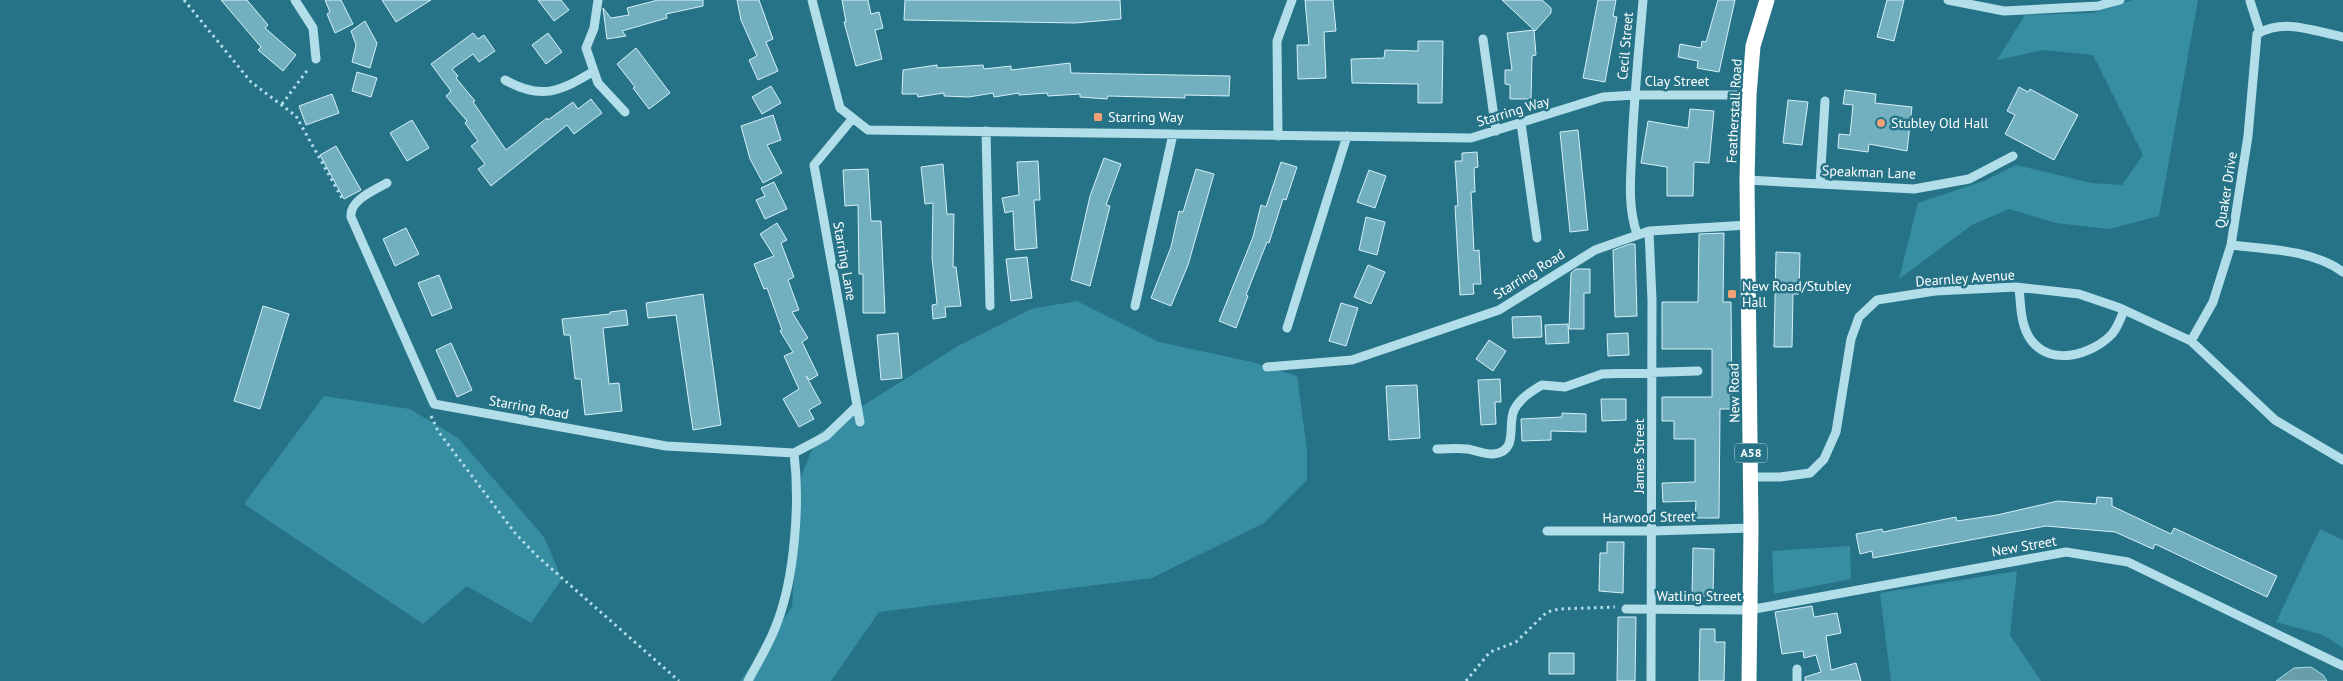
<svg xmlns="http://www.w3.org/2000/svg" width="2343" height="681" viewBox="0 0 2343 681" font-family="'PT Sans',sans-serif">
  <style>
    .green { fill: #378da2 }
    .water { fill: #6a9daa; stroke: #a5dde9 }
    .building { fill: #72b0bf; stroke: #d5f0f7 }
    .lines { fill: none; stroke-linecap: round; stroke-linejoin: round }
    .path { stroke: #b1dee9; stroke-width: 3; stroke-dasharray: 2.5 4; stroke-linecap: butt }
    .minor { stroke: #b1dee9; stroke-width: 9 }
    .highway { stroke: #fff; stroke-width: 15 }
    .poi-dot { fill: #f2a276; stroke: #267387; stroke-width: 2 }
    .labels { text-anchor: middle; stroke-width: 5; stroke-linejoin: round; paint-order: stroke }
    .shield { fill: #267387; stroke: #bed5db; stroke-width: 1 }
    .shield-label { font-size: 12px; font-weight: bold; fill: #fff }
    .street-label { font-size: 14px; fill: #fff; stroke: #267387 }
    .poi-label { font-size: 14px; fill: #fff; stroke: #267387; text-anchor: start }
  </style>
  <rect width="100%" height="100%" fill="#267387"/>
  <!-- green -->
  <path class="green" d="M2133 0H2198L2159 216 2109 229 2056 223 2009 209 1972 225 1899 279 1918 203 1984 181 2016 165 2091 183 2122 185 2143 155 2093 55 2043 50 1997 60 2025 15 2093 13Z
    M1077 301 1159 342 1252 362 1297 376 1307 450V480L1264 523 1152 578 879 612 831 681H740L792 607 800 479 819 433 958 346 1031 309Z
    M324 396 410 409 458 438 544 537 562 579 531 623 467 586 423 624 244 504Z
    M2320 529 2343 540V648L2323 635 2276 622Z
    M1850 546 1851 579 1774 594 1772 551Z
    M2017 571 2010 635 2041 681H1891L1880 593Z"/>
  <!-- water -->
  <path class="water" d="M2311 667 2323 675 2327 681H2276L2294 668Z"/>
  <!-- building -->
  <path class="building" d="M221 0H247L268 25 265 28 296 55 283 71 258 50 261 47Z
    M325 0H341L353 24 335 33 327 14 330 12Z
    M382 0H431L396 22Z
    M538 0H561L569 10 554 21Z
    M658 0H703V6L666 14 667 18 622 31 626 36 607 39 603 8 611 18 629 15 627 8Z
    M737 0H759L773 39 766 42 778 71 758 80 749 60 757 56 741 20Z
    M842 0H868L871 14 879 12 883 28 875 30 882 59 856 66 844 22H846Z
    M905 0H1120L1121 19 1075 23 904 20Z
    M1305 0H1333L1336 31 1324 32 1326 78 1298 79 1297 45H1309Z
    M1502 0H1542L1551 8V13L1535 31Z
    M1598 0H1616L1613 16 1617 17 1605 82 1583 78Z
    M1718 0H1735L1719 72 1697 68 1698 61 1678 57 1680 44 1701 48 1702 41 1706 42Z
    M1887 0H1904L1894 41 1877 37Z
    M365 21 377 43 370 68 352 62 356 45 351 31Z
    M1534 30 1536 55 1532 56 1531 99H1510V85L1505 84V70H1512L1507 33Z
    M473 33 478 39 484 35 495 51 479 62 473 54 452 69 458 76 456 78 475 101 473 102 506 150 547 118 548 120 573 102 578 109 591 99 602 113 574 134 567 125 491 186 478 169 485 164 471 146 478 141 465 123 467 121 446 96 451 91 431 64Z
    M548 33 562 52 546 64 532 45Z
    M1418 41H1443L1442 103H1418V84L1352 83 1351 59 1384 58 1385 50 1418 51Z
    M636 48 670 93 649 109 633 88 635 87 617 64Z
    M1070 63 1071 73 1230 76 1229 96 1185 95V98L1108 96 1107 99 1080 97V94L1048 96 1047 93 1019 95V93L994 97 993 93 969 97 944 96V93L918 97 917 94H902L903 70 937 65V68L983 65 984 69 1011 66V70Z
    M357 72 377 78 371 97 352 91Z
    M771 86 781 103 762 114 752 97Z
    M2019 87 2028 92 2030 89 2078 115 2054 160 2005 134 2015 115 2007 111Z
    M1845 90 1876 94 1875 103 1912 107 1907 151 1869 144 1868 152 1838 148 1839 134 1850 135 1853 105 1843 104Z
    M332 94 339 113 306 125 299 106Z
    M1788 100 1808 102 1802 145 1783 143Z
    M1690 109 1714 111 1709 163 1694 162 1693 196H1667V167L1641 163 1648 121 1688 128Z
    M773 115 781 140 767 145 782 173 763 183 750 159 741 126Z
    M412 120 429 148 407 161 390 133Z
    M1578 130 1588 230 1570 232 1560 132Z
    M336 146 361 190 344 199 320 155Z
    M1477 152 1478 167 1474 168 1475 192H1471L1474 251 1479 250 1481 284H1473L1474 294 1460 295 1455 206H1458L1455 161H1462V153Z
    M1104 158 1121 164 1106 205 1110 206 1090 286 1071 280 1090 196Z
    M1038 161 1040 200H1034L1037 248 1015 250 1013 211 1005 213 1002 198 1019 195 1017 162Z
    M1281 162 1297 167 1286 200 1283 199 1269 243 1267 242 1246 295 1248 296 1236 328 1219 321 1253 237 1261 205 1266 207Z
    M943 164 947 214H954L953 267H956L961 306 945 307 946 317 933 319 932 305 937 304 932 258 933 203 925 204 921 167Z
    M868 169 871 221H881L885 313H863V274H859L858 205 845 206 843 170Z
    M1196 169 1214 174 1188 265 1171 306 1151 298 1171 247 1179 211 1183 212Z
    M1369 170 1386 176 1375 208 1357 202Z
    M774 182 787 209 765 219 756 200 765 196 761 188Z
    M1366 217 1385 222 1377 255 1359 250Z
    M777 223 787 240 781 243 794 277 788 280 799 310 792 312 808 338 802 342 818 375 810 380 806 376 821 403 809 410 814 419 799 427 783 399 799 389 784 356 793 352 780 331 782 330 767 288 764 289 754 264 774 256 760 234Z
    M406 228 419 254 395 266 383 239Z
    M1724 233 1723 302H1731L1732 409H1720L1719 518H1695L1696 501 1663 502 1662 483 1695 482V439H1674V421H1662V397H1712V349H1662V302H1698L1699 234Z
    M1630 244H1635L1637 316 1615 317 1613 250Z
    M1776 252 1800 253 1799 294H1793L1792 347H1774Z
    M1027 257 1032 298 1011 301 1006 259Z
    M1368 265 1385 272 1371 304 1354 297Z
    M1576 269H1590V293H1584V329H1569L1571 273Z
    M439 275 452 308 432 316 418 283Z
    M703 294 721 425 693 430 676 315 648 318 646 303Z
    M1341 303 1358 308 1346 346 1329 341Z
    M263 306 289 314 260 409 234 401Z
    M626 310 628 325 603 328 609 384 619 383 622 411 585 415 581 379H575L570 335H564L562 319 610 314V312Z
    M1541 316 1542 337 1513 338 1512 317Z
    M1568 324 1569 343 1546 344 1545 325Z
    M898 333 902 378 881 380 877 335Z
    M1628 333 1629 355 1608 356 1607 334Z
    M1489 340 1506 351 1493 371 1476 359Z
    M451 343 472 390 457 397 436 350Z
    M1500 379 1501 402H1495L1496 424 1481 425 1478 380Z
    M1417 385 1420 438 1389 440 1386 386Z
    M1601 399H1626V420L1602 421Z
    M1562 413 1586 414V432L1551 431V440L1522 441 1521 419 1562 417Z
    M2097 497 2112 498V506L2171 534 2174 528 2277 576 2267 597 2155 544 2153 549 2115 532 2046 526 1873 558 1872 551 1860 554 1856 534 1882 529 1883 532 1956 517 1957 521 1997 515 2058 501 2096 504Z
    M1607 542H1624L1623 593 1599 591 1600 553H1607Z
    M1693 548 1714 549 1713 596H1692Z
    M1812 606 1814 617 1837 613 1841 633 1826 636 1831 670 1856 663 1861 681H1805V677L1821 672 1816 655 1804 658 1803 651 1782 654 1775 612Z
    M1618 617H1636L1635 681H1617Z
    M1700 629H1715V642H1725L1724 681H1699Z
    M1549 653H1574V674H1549Z"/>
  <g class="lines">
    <!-- path -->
    <path class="path" d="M184 0 251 82 296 116 343 200
      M282 104 309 68
      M431 416 438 431 515 533 537 556 679 681
      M1466 681 1490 652 1516 642 1547 612 1559 609 1615 607"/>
    <!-- minor -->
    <path class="minor" d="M295 0 313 28 316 59
      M598 0 594 28 586 48 598 83 625 112
      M812 0 840 108 868 130 1471 138 1603 97 1635 95H1749
      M1948 0 2004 11 2098 6 2120 0
      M2250 1 2260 32
      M1483 39 1496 131
      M505 80C542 101 561 91 594 71
      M853 118 814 165 860 422
      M1521 123 1537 238
      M986 131 990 306
      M1278 136 1277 41 1292 0
      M1747 180 1914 189 1969 179 2013 156
      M387 183C375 190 349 200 351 217L434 404 666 446 794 453 826 436 857 406
      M1820 184 1825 101
      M1649 231 1652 300 1651 681
      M1637 234C1627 205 1631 176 1632 146 1634 97 1639 49 1643 0
      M2231 245C2267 249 2313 250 2343 272
      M2019 288C2021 305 2020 325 2031 340 2051 367 2092 355 2112 334 2118 327 2121 318 2124 310
      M1135 306 1173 134
      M1287 328 1347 136
      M2191 341 2213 302 2231 245 2248 136 2257 34C2285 18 2313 31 2343 37
      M1267 367 1352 360 1499 310 1595 250 1649 231 1748 225
      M1437 449C1447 449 1457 448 1467 449 1476 450 1485 455 1494 454 1519 451 1507 425 1514 410 1520 398 1532 391 1542 385L1565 387 1602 374 1698 371
      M1751 477H1780L1810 473 1824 459 1836 432 1851 339 1859 317 1877 300 1935 291 2016 287 2079 294 2120 308 2191 341 2275 420 2343 460
      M1547 531H1652L1751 528
      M1626 609 1749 610 2066 552 2128 562 2343 666
      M748 681C758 662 770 643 777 623 795 576 800 503 794 453
      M1797 681V669"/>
    <!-- highway -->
    <path class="highway" d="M1749 681 1751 528 1747 180 1749 95 1753 46 1767 0"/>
  </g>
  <!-- markers -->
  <g class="poi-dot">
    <rect x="1093" y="112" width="10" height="10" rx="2.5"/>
    <circle cx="1881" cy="123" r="5"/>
    <rect x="1727" y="289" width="10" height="10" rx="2.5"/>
  </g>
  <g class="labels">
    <!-- shield labels -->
    <rect class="shield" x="1735" y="443.5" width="32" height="19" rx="4"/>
    <g class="shield-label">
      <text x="1751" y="457">A58</text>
    </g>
    <!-- street labels -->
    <g class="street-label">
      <text transform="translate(1625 46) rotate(-85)" y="5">Cecil Street</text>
      <text x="1677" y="86">Clay Street</text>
      <text transform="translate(1513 111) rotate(-17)" y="5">Starring Way</text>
      <text transform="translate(1734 111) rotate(-87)" y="5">Featherstall Road</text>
      <text transform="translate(1869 172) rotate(2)" y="5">Speakman Lane</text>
      <text transform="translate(2226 190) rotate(-81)" y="5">Quaker Drive</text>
      <text transform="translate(845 261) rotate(80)" y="5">Starring Lane</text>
      <text transform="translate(1529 274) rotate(-32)" y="5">Starring Road</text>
      <text transform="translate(1965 278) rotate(-4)" y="5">Dearnley Avenue</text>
      <text transform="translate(1734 393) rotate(-91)" y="5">New Road</text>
      <text transform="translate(529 407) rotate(10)" y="5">Starring Road</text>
      <text transform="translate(1639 456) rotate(-90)" y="5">James Street</text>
      <text transform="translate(1649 517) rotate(-1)" y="5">Harwood Street</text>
      <text transform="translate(2024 546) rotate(-10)" y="5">New Street</text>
      <text x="1699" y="601">Watling Street</text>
    </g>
    <!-- poi labels -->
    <g class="poi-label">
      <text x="1108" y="122">Starring Way</text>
      <text x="1891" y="128">Stubley Old Hall</text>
      <text x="1742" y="291">New Road/Stubley<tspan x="1742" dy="16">Hall</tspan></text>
    </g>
  </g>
</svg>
